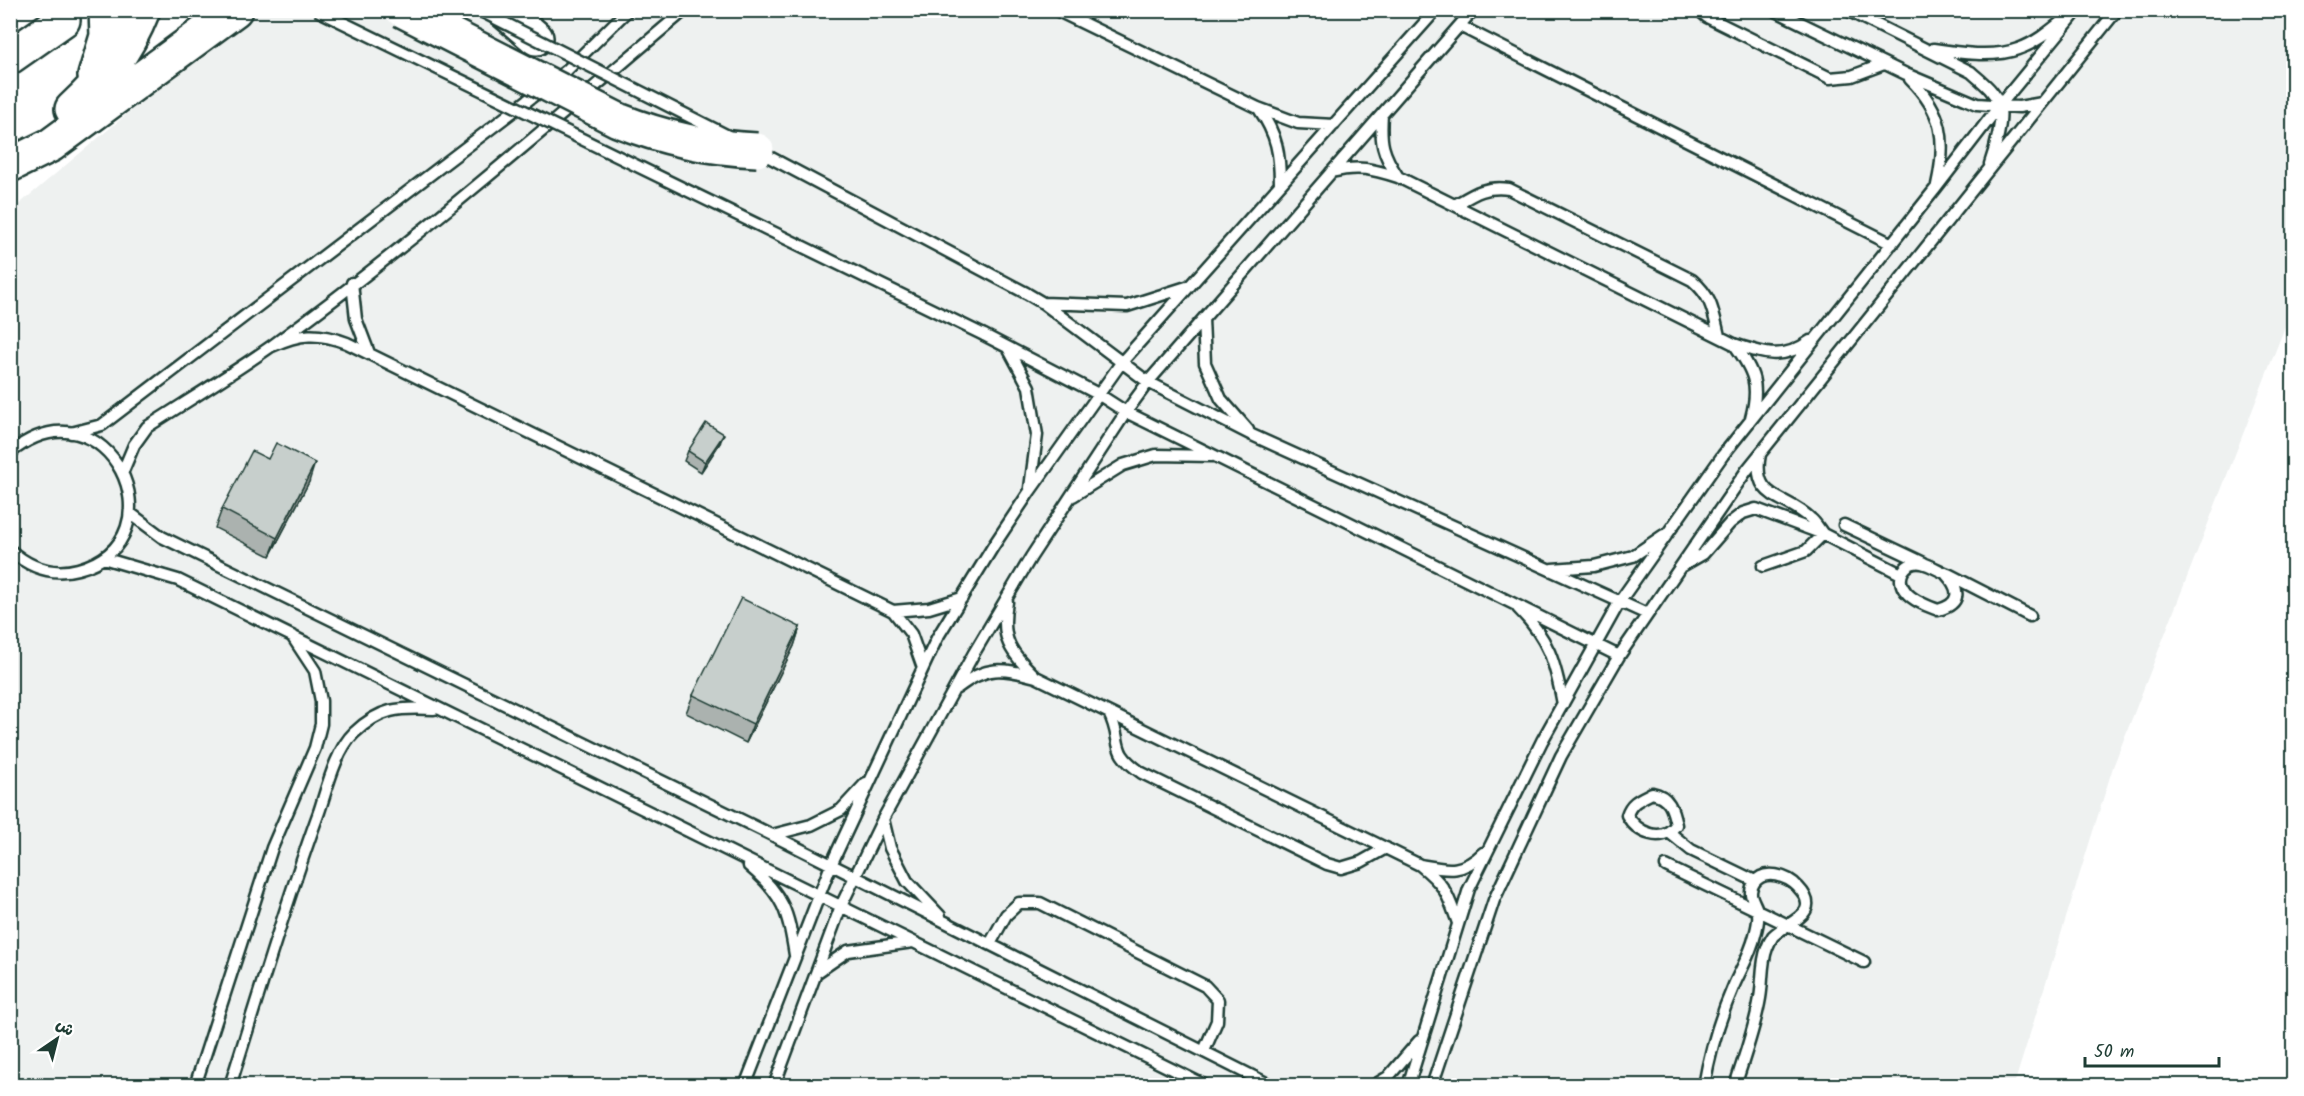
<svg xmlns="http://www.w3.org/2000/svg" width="2304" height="1096" viewBox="0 0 2304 1096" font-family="Kalam,'Playpen Sans Arabic',sans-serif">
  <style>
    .built { fill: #eef1f0 }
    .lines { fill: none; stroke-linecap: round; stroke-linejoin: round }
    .lane-casing { stroke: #1f3d34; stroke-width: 15 }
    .highway-casing { stroke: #1f3d34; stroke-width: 38 }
    .lane { stroke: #fff; stroke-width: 10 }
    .highway { stroke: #fff; stroke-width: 33 }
    .lane-bridge-casing { stroke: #1f3d34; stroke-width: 15; stroke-linecap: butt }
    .highway-bridge-casing { stroke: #1f3d34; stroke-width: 38; stroke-linecap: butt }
    .lane-bridge { stroke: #fff; stroke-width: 10 }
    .highway-bridge { stroke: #fff; stroke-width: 33 }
    .wall { fill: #abb2af; stroke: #1f3d34; stroke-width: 1.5 }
    .shaded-wall { fill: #8b918f; stroke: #1f3d34; stroke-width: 1.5 }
    .building { fill: #c7cfcc; stroke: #1f3d34; stroke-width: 1.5 }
  </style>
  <rect width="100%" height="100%" fill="#fff"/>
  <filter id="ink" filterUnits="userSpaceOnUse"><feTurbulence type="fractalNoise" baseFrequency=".0167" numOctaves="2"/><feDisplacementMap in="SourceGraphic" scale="12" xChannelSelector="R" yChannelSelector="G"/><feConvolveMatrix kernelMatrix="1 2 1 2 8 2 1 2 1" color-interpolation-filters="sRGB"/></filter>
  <g filter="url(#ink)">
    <!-- built -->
    <path class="built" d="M250 11H2293V306L2113 767 2014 1085 11 1086V211Z"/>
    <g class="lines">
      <defs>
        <path id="lane" d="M1056 10 1258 108 1298 123 1334 125
          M1699 10 1707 17 1830 78 1852 76 1884 64
          M1774 10 1906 74 1977 104 2019 107 2042 103
          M1847 10 1971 72C1981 81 1994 90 1999 104 2004 118 1995 150 1990 164
          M1460 26 1892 244
          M1933 49C1958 53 1994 58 2018 49 2036 43 2051 30 2066 18
          M1910 79C1943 112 1947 140 1937 185
          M1259 109C1277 135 1280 153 1280 185
          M1382 114C1380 142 1382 153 1398 177
          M1331 172C1359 165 1372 169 1398 177L1734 344C1764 354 1782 361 1810 341
          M1455 205C1475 193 1485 186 1509 189L1692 280C1712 297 1713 311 1719 336
          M352 283 356 319 369 353
          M1026 293 1043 303 1148 382 1252 435 1647 614
          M1043 303 1127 306 1190 286
          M1203 319 1205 363 1221 399 1248 430
          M984 335 1098 394 1126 412 1619 656
          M1734 344C1754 371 1760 385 1751 418
          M272 346C300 333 318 332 347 343L893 611 911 634 923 668
          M1008 348 1029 387 1037 435 1030 488
          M71 433 102 425 566 71 628 10
          M10 453C107 374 186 540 78 569 52 576 29 567 10 550
          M123 471 134 445 147 427C189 400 232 374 273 345 416 241 550 124 685 10
          M1073 496 1123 465 1156 455 1212 456
          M130 513 162 537 772 835 1272 1086
          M1844 525 1924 563
          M103 558 178 580 1206 1086
          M1682 566 1703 554 1730 523 1743 513 1756 509 1823 534C1819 529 1816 523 1811 519 1786 494 1751 501 1760 454
          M1763 566 1806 551 1823 534 1901 574
          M1552 569 1594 566 1633 556 1664 535
          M1946 574C1961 590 1961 604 1938 610 1928 606 1913 601 1906 592 1894 578 1905 560 1922 563 1931 565 1939 571 1948 574 1975 588 2003 602 2030 616
          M1007 602C1000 640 1010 651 1036 677
          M1518 608C1549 639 1555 662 1563 704
          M893 611 929 608 962 598
          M957 688C987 665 1002 668 1036 677L1420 865C1446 886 1447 893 1458 923
          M1109 713C1124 743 1108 750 1142 773L1327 864 1341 868 1361 862 1386 848
          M1652 793C1669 796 1673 809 1676 825 1662 844 1637 833 1627 815 1631 802 1640 799 1652 793Z
          M883 819 890 848 907 881 940 916
          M1670 833 1691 850 1755 881
          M772 835 811 825 841 810 866 783
          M1420 865C1447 870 1462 874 1483 853
          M749 866C784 895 788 912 795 955
          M1666 866 1864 962
          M990 944 1006 915 1019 903H1040L1205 986 1218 1000 1217 1021 1204 1051
          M816 973 848 951 913 942
          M195 1086 272 848 315 748 321 724V701L315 671 292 636
          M230 1086C259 994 286 902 319 812 327 788 336 750 354 733 380 708 399 707 434 709
          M745 1086 831 865 937 638 994 545 1030 491 1121 363 1436 10
          M774 1086 841 906 883 819 974 653 1031 557 1126 412 1148 382 1473 10
          M1373 1086 1388 1077 1419 1041
          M1408 1086 1469 889 1542 741 1620 601 1723 455 1936 188 2000 105 2078 10
          M1432 1086 1494 900 1561 756 1619 656 1747 470 2117 10
          M1704 1086C1710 1051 1720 1017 1734 985 1741 969 1751 953 1755 935 1757 928 1759 920 1758 913 1756 902 1746 896 1754 883 1764 868 1788 876 1798 887 1824 914 1788 921 1773 936 1771 939 1768 945 1767 948 1761 963 1763 982 1760 998 1755 1028 1744 1057 1735 1086"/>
        <path id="highway" d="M503 10 536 38
          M10 57 63 20
          M95 76 107 36 106 10
          M72 109C105 78 126 53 143 10
          M10 165 51 145 235 10"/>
      </defs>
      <!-- lane casing -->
      <use href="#lane" class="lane-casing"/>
      <!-- highway casing -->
      <use href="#highway" class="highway-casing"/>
      <!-- lane -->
      <use href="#lane" class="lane"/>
      <!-- highway -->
      <use href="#highway" class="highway"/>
      <defs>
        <path id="lane-bridge" d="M317 10 984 335
          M479 10 728 136
          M758 151 1026 293"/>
        <path id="highway-bridge" d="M402 10 618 120C663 138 707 148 757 150"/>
      </defs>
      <!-- lane-bridge casing -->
      <use href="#lane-bridge" class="lane-bridge-casing"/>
      <!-- highway-bridge casing -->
      <use href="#highway-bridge" class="highway-bridge-casing"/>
      <!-- lane-bridge -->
      <use href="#lane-bridge" class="lane-bridge"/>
      <!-- highway-bridge -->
      <use href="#highway-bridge" class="highway-bridge"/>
    </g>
    <!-- wall -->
    <path class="wall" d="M720 443 701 472 684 461 688 451Z
      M309 482 270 556 215 528 222 509Z
      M800 627 794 646 746 743 686 713 693 695Z"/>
    <!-- shaded-wall -->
    <path class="shaded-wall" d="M724 434 720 443 701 472 705 462Z
      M315 463 309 482 270 556 277 538Z
      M800 627 794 646 746 743 753 724Z"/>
    <!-- building -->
    <path class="building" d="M706 423 724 434 705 462 688 451Z
      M276 443 315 463 277 538 222 509 252 451 268 459Z
      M741 598 800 627 753 724 693 695Z"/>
  </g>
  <!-- margin -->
  <rect width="2304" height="1096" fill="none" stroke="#fff" stroke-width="36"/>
  <rect x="18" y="18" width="2268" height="1060" fill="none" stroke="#1f3d34" stroke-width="2" filter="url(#ink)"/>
  <!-- north arrow -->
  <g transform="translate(57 1039) rotate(35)" stroke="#ffffff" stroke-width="4.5" paint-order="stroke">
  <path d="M0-4.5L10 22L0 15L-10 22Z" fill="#1f3d34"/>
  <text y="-9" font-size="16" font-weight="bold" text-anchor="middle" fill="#1f3d34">ش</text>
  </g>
  <!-- scale -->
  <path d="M2085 1057v9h134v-9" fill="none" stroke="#1f3d34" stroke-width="3"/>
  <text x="2094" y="1057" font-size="18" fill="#1f3d34" stroke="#ffffff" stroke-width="4.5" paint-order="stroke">50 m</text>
</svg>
